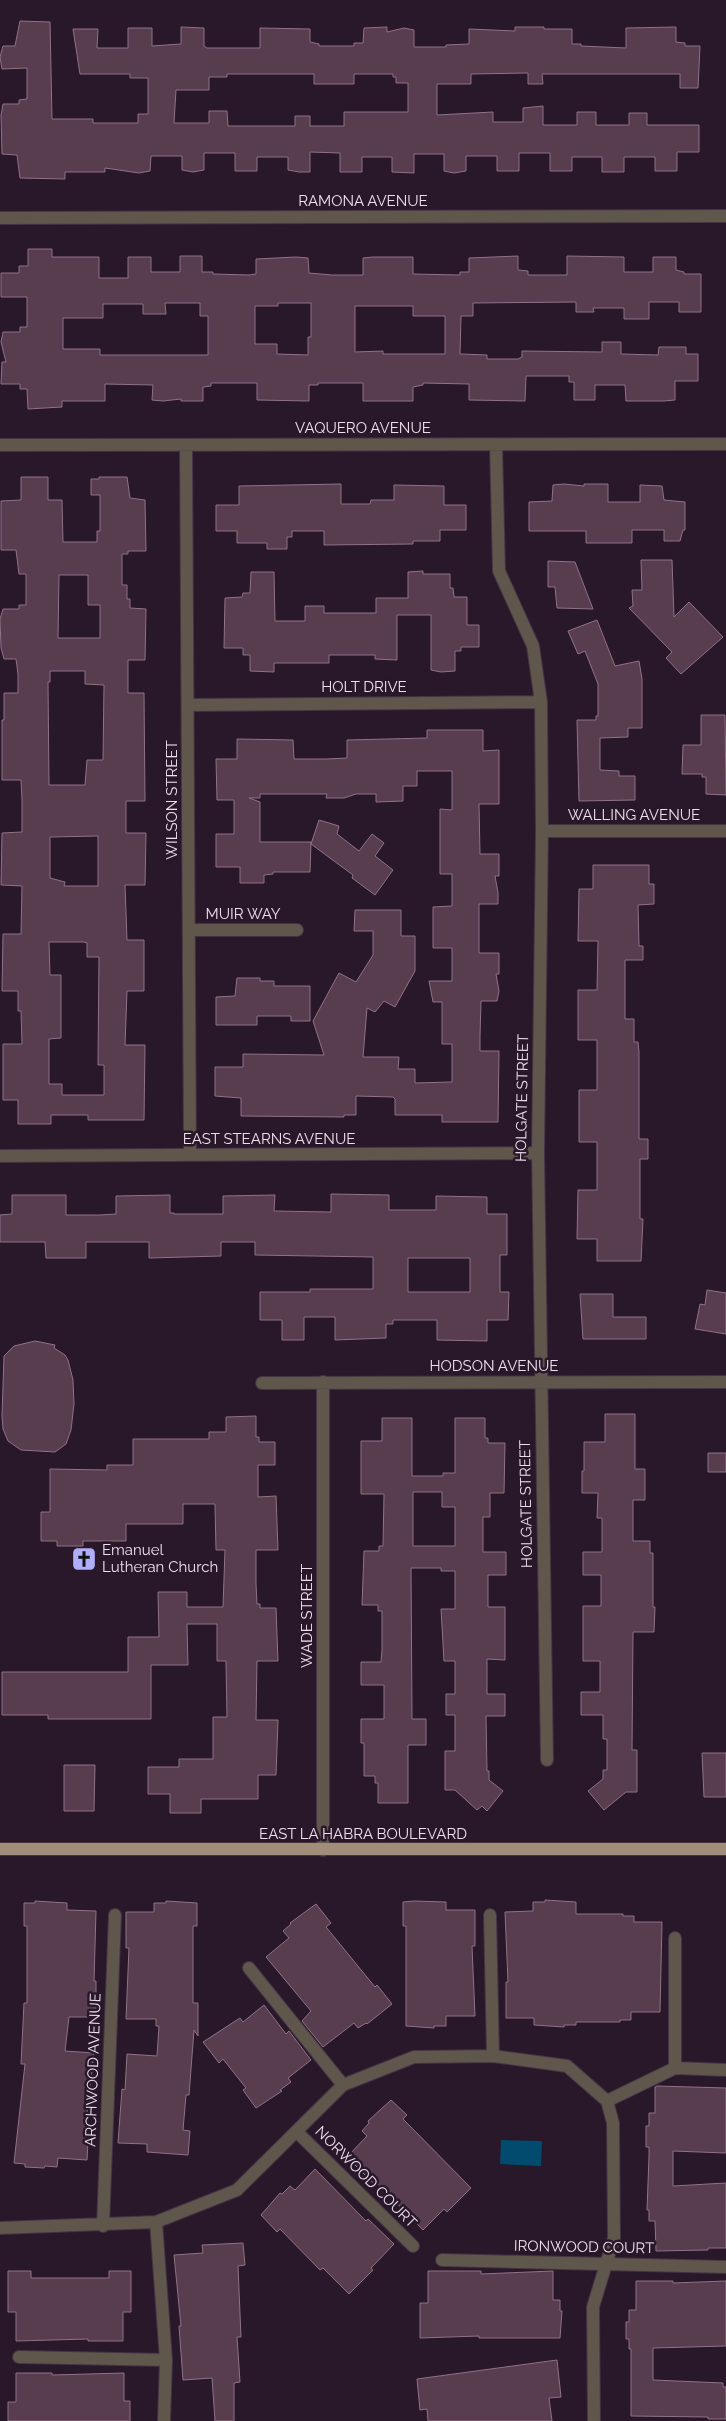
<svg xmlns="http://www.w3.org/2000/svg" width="726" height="2421" viewBox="0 0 726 2421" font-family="Raleway,sans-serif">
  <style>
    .water { fill: #034b6e }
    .building { fill: #573d4e; stroke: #907385; fill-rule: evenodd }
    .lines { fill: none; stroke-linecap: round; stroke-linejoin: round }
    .minor-casing { stroke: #443345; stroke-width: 14 }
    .major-casing { stroke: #443345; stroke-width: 14 }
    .minor { stroke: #5f564c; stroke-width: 12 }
    .major { stroke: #a08e79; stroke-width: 12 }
    .labels { text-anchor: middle; stroke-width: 5; stroke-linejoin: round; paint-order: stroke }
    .street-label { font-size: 15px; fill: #ede0ed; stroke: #29172a }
    .poi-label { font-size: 15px; fill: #ede0ed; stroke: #29172a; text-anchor: start }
  </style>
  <rect width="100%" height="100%" fill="#29172a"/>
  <!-- water -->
  <path class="water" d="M501 2140 542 2141 541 2166 500 2164Z"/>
  <!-- building -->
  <path class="building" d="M20 21 50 22 52 119H93V123H138V114H148V78H130V74H80L73 29H98L97 48H128V28H152V46L181 44V27L204 28V46L207 48H260V28L310 29V42L319 44V46H354V43H363L364 28 387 27V32L404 28 414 30V47H446V45L469 44V29L515 31V27H544V29H572V44H581V46L626 48V28L676 27V42L685 43V46H700L698 88H680V74H542L543 84H528V73L471 74V84H437V115L493 112V122H523V108L543 106V125H577V112H596V125H629V113H647V125H699V152H677V171H655V157H624V172H602V157H572V171H550V153H519V171H497V156H466V171L454 173 444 171V154H414V173L392 172V157H362V172H340V153L310 152V172H299L288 170V157H257V171H235V153H204V170L193 172 182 170V156H151L150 171 139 173 105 168V172H65V179L20 178 17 155 2 154 1 115 3 104H19V100L27 99V68L2 69 0 57 3 46H15ZM227 74H314V84H354V74H393V77H396V83H408V112H344V126H310V116H295V126H228L227 111H209V123H174L176 90H209V77H227Z
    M28 249H52V257H99V278H128V257H151V272H180V256H202V272H213V274L249 275 256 274V259L296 257 308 258 309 273 332 275H363V258L373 257H413V274L460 275V272H469V258L518 256V270L528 271V275H567V256L624 257V272H653V257H676V270L684 272V274H701V312H679V302H649V319H624V308H593L594 312H576V302L473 303V316H461L460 354 487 355V359H518L522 357V351L602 352V342H621V354L658 355 659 347H686V354H698V381H675V400L664 401H626L625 385H595V400H574V382H569V376H526L525 401 469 400V384L423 383V385L413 387V401H363V383H318V385H309V401L257 400V383H211V386L203 387V401H181V399L163 401 152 400 153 385 105 384V401H62V407L28 409 27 389H20V384H1L2 362H6L1 342 3 332H20V327H27V297H1V273H19V266H28ZM165 303H200V316H208V355H100V349H63V318H103V304H143V314H166ZM278 303H311V337H308V355L277 354V344H255V306H278ZM355 306H413V316H445V354H383V351L355 352Z
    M21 477H48V500H62L63 542H97V531H100V495H91V479H99V477H127L130 498 145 500 146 551H128V554H122V585H127V599H130V608L146 609 145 660H128V693H144L145 801H126V833H146L145 885H125L127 940H144V991H127L125 1045H145L144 1120H88V1115H51V1124H18V1100H3V1044H22L21 1011H18V991H2L3 934H21L22 886 1 885 2 833 22 832V800L21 780H2V720H4V693H18V674L16 659H4L1 648 0 619 3 609H19V605H26V574H19L16 550H1V501L21 500ZM59 575H88V605H100V638H58ZM50 671H85V684L104 685 103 760H87L85 785H49L48 682H50ZM98 836V886H64L65 882 50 878V837ZM49 942H84L87 943V957H99L98 1065H104V1095H62V1084H49V1039L61 1038V975H50Z
    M341 484V504H370L371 500H394V485L444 486V505H466V530H440V541H413V544L324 545V531H292V537H287V549H267V543H237V531H216V505H239V486Z
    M564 484 584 486V484H608V502H640V485L662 486 664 500 685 502V530H683L680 541H664V530H632V543H586V531H529V502L552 501 553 485Z
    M641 560H672L674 617 689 602 723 637 681 674 666 658 672 652 629 608 633 606 632 590H642Z
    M548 561 575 562 593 609 557 608 555 587H548Z
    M423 571V574H450V588H453L454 597H467V625H479V647H461V651H455V671L441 672 431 670V615H397V660L375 659V655H329V663H274V672L250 671V655H243V648H224L225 598 242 597 243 593H250L251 572H274L275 621H305V606H324V613H376V598H408V572Z
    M597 620 615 666 639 661 642 679V728H628V737L600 738V770L619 771V776H635V800L579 801 577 720H596V716H598V684L585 651 578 654 568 631Z
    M701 715H725L726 795 706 794V777H702V774H682L683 745H701Z
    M427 730H483V751L499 750V804H479L480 854H499V876H495L498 893V904H479V953H499V974H496L499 991 497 1001H481L480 1036V1051H499L498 1122H442V1115H395V1099L393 1097 356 1096V1115H344V1117L241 1116V1098L215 1096V1067H243V1054L324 1055 313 1021 339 973 356 982 373 955V931H354L355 910H401V936H415V971L395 1007 384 1001 375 1012 367 1008 363 1057H399L398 1069H415V1083L452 1082V1044H442V1002H433L429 981H452V948H433V907L452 906V874H440V809L452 810V771H417V786H403V801L376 802V794H356L344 798H326L327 794H260V798H249L260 802V842H311L310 872H273V874L264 875V883H240V867H216V834H234V800H217L216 759H237V739L293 740 294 759H326L347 758V740L427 738Z
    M319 820 339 826 337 834 359 851 372 834 384 843 375 856 393 870 375 895 352 878 353 875 311 844Z
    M593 865H649V884H654V904L638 905 639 946H643V960H625V1019H634V1042H638L639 1052V1139H648V1159H640V1219H643L641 1261H597V1239H577L578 1190H597V1142H579V1090H597V1040H578V990H597L598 941H578L579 889H593Z
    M237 978H260V981H274V986H310V1021H291V1016H257V1025H216V997L235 996Z
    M331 1194 389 1195V1210H436V1196L487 1197V1214H507V1255H500V1292H509L508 1320H487V1341L437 1340V1320H393V1324H386V1338L335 1340V1317H304V1340H282V1320H260V1292H310V1289H373V1257L255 1255V1242H221V1256L149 1258V1242H86V1258H46L45 1242H0V1215L12 1214V1195H66V1215H100L116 1214V1196L170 1195V1213H174V1214H223V1196L275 1195 274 1211 331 1212ZM408 1258H470V1292H408Z
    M707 1290 726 1293V1334L695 1329 700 1304 705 1305Z
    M580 1294H613V1317H646V1339H583Z
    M35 1341 55 1345 54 1348 65 1355 68 1360 73 1380 74 1404 71 1430 66 1444 55 1452 21 1450 8 1441 3 1429 2 1416 4 1356 14 1346Z
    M605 1414H635V1469H645V1500H633V1541H650V1553H653V1607H655L654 1632H633L632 1750H637V1792H626L604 1810 588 1791 603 1779V1770H607V1739H603V1715H581V1692H600V1661H583V1606H601V1575H583V1552H602V1518H597L598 1493H582V1471H584V1442H605Z
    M256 1416V1437H259V1442H275V1465H258V1497L276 1496 278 1550H256V1584L257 1604H260V1608H276L278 1661H257L256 1720H278L276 1775H258V1799H201V1813H170V1794H148V1767H179V1759H213V1717H227L226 1661H217V1624H187L188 1665H151V1719H48V1715H2V1672H128V1637H159L158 1592H187V1607H223L225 1550H216L215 1504H183V1524H126V1541H83V1546H57V1541H41V1512H50V1469L107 1470V1465H133V1439H209V1432H226V1417Z
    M382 1418H412V1476H443V1473H455V1418H485V1438H488V1443H505L504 1493H490V1517H483V1552H506V1575H488V1607H505V1660L487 1659V1694H505V1716H486L487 1771H489V1780L503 1791 487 1811 482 1806 477 1810 455 1790H445V1751H455V1715H446V1694H455V1661H444L441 1609H455V1571H441V1568H411L412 1719H426V1745H408V1803H378V1783H375V1776H364V1743H361V1719H384V1685H361V1662H381L382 1650V1611H378V1605H362L364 1551H379V1546H383L384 1494H361V1441H382ZM413 1492H442V1507H455V1546H413Z
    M708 1453H726V1472H708Z
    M702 1753H726V1797H704Z
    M64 1765H95L94 1811H64Z
    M545 1900 576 1902V1914H623V1916H634V1922H662L660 2012H631V2020H620V2022H576V2025H564V2027L534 2025V2018H506V1982H508L505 1912 533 1911V1902H545Z
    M35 1901 67 1903V1910L96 1911 94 1981H96V2017H69L65 2051 94 2053 86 2124H89L87 2160 58 2158 57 2167 45 2166 44 2168 25 2167V2164L14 2163 25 2064H21L24 2003H27V1926H24V1903H35Z
    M166 1901 197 1903V1926H193V2003H198V2036L194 2030 189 2095H186L183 2130 190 2131 188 2155 147 2152V2144L118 2143 122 2089 125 2090 127 2054 157 2056 159 2026H156V2019H126L129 1948H126V1912H154V1903H166Z
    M414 1901 446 1902V1910H475V1946H472L475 2016H446V2026H434V2028L406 2026V1926H403V1902Z
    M316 1904 331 1923 326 1927 375 1987 377 1985 392 2004 367 2024 366 2023 358 2028 354 2023 323 2047 302 2021 311 2011 266 1957 289 1938 283 1931 291 1924 290 1923Z
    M264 2005 286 2034 289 2031 311 2060 288 2078 291 2082 280 2090 282 2091 256 2108 243 2090 246 2088 223 2059 219 2063 203 2042 240 2018 243 2022Z
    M657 2086 726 2088V2153L673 2151V2186L726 2183V2248H708V2250L656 2251 655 2221H649V2210H647L649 2157V2147H646V2126H649V2113H655V2087Z
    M391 2100 407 2115 403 2119 471 2188 447 2212 444 2209 423 2230 375 2181 373 2183 347 2157 367 2136 362 2131 369 2123 368 2121Z
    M315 2169 366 2221 368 2219 394 2244 371 2268 373 2270 349 2294 323 2268 320 2270 280 2229 277 2232 261 2215 280 2193 282 2194 290 2186 295 2190Z
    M243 2243 245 2265 238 2266 241 2337H237L240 2382 234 2383V2421H215L212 2378 183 2380 179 2326H181L174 2255 203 2253 202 2245Z
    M8 2271H31V2278H109V2271H131V2312H123V2341H88V2339L16 2341V2312H8Z
    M428 2271H481V2274L553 2271V2300H560V2311H562L560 2338H479V2336L420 2338V2303H428Z
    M636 2281H673V2283L726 2281V2346L653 2348V2380L723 2383V2387H726V2419H708V2417L631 2416V2349H629V2339H626V2322H629V2310H636Z
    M557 2360 561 2397 549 2398 552 2421H428L427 2409 420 2410 417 2379Z
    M16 2373H52V2375L124 2373V2401H130V2421H8V2402H16Z"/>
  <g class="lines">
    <defs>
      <path id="minor" d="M0 218 726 216
        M0 445 726 444
        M186 445 190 1155
        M496 445 499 571 533 646 541 702 542 831 538 1153 547 1760
        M188 705 541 702
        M542 831H726
        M189 930H297
        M0 1156 538 1153
        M262 1383 726 1382
        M323 1850V1382
        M490 1915 493 2056
        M675 1938V2068
        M249 1968 343 2085
        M607 2101 675 2068 726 2070
        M297 2132 413 2246
        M156 2222 166 2360 164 2421
        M103 2226 115 1915
        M0 2228 156 2222 237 2190 343 2085 414 2057 493 2056 567 2066 607 2101
        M442 2260 726 2267
        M19 2357 166 2360
        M594 2421 593 2307 614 2238 613 2123 607 2101"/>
      <path id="major" d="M0 1849H726"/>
    </defs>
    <!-- minor casing -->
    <use href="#minor" class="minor-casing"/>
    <!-- major casing -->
    <use href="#major" class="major-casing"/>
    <!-- minor -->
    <use href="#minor" class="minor"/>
    <!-- major -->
    <use href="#major" class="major"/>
  </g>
  <!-- icons -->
  <defs>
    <symbol id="church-square" viewBox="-11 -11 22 22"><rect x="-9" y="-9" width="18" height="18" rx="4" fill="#afaefa" stroke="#29172a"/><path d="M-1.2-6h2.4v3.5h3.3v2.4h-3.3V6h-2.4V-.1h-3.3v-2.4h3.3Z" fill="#111"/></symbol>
  </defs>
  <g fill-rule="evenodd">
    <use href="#church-square" x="70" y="1545" width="28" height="28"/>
  </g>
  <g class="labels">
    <!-- street labels -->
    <g class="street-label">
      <text x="363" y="206">RAMONA AVENUE</text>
      <text x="363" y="433">VAQUERO AVENUE</text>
      <text x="364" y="692">HOLT DRIVE</text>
      <text transform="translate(172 800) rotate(-90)" y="5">WILSON STREET</text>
      <text x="634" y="820">WALLING AVENUE</text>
      <text x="243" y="919">MUIR WAY</text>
      <text transform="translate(522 1098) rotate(-89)" y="5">HOLGATE STREET</text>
      <text x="269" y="1144">EAST STEARNS AVENUE</text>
      <text x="494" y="1371">HODSON AVENUE</text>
      <text transform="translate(526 1504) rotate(-91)" y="5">HOLGATE STREET</text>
      <text transform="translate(307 1616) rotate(-90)" y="5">WADE STREET</text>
      <text x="363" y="1839">EAST LA HABRA BOULEVARD</text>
      <text transform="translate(93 2070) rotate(-88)" y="5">ARCHWOOD AVENUE</text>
      <text transform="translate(366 2177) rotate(45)" y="5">NORWOOD COURT</text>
      <text transform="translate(584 2247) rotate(1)" y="5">IRONWOOD COURT</text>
    </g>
    <!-- poi labels -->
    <g class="poi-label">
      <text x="102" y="1555">Emanuel<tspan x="102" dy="17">Lutheran Church</tspan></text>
    </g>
  </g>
</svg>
